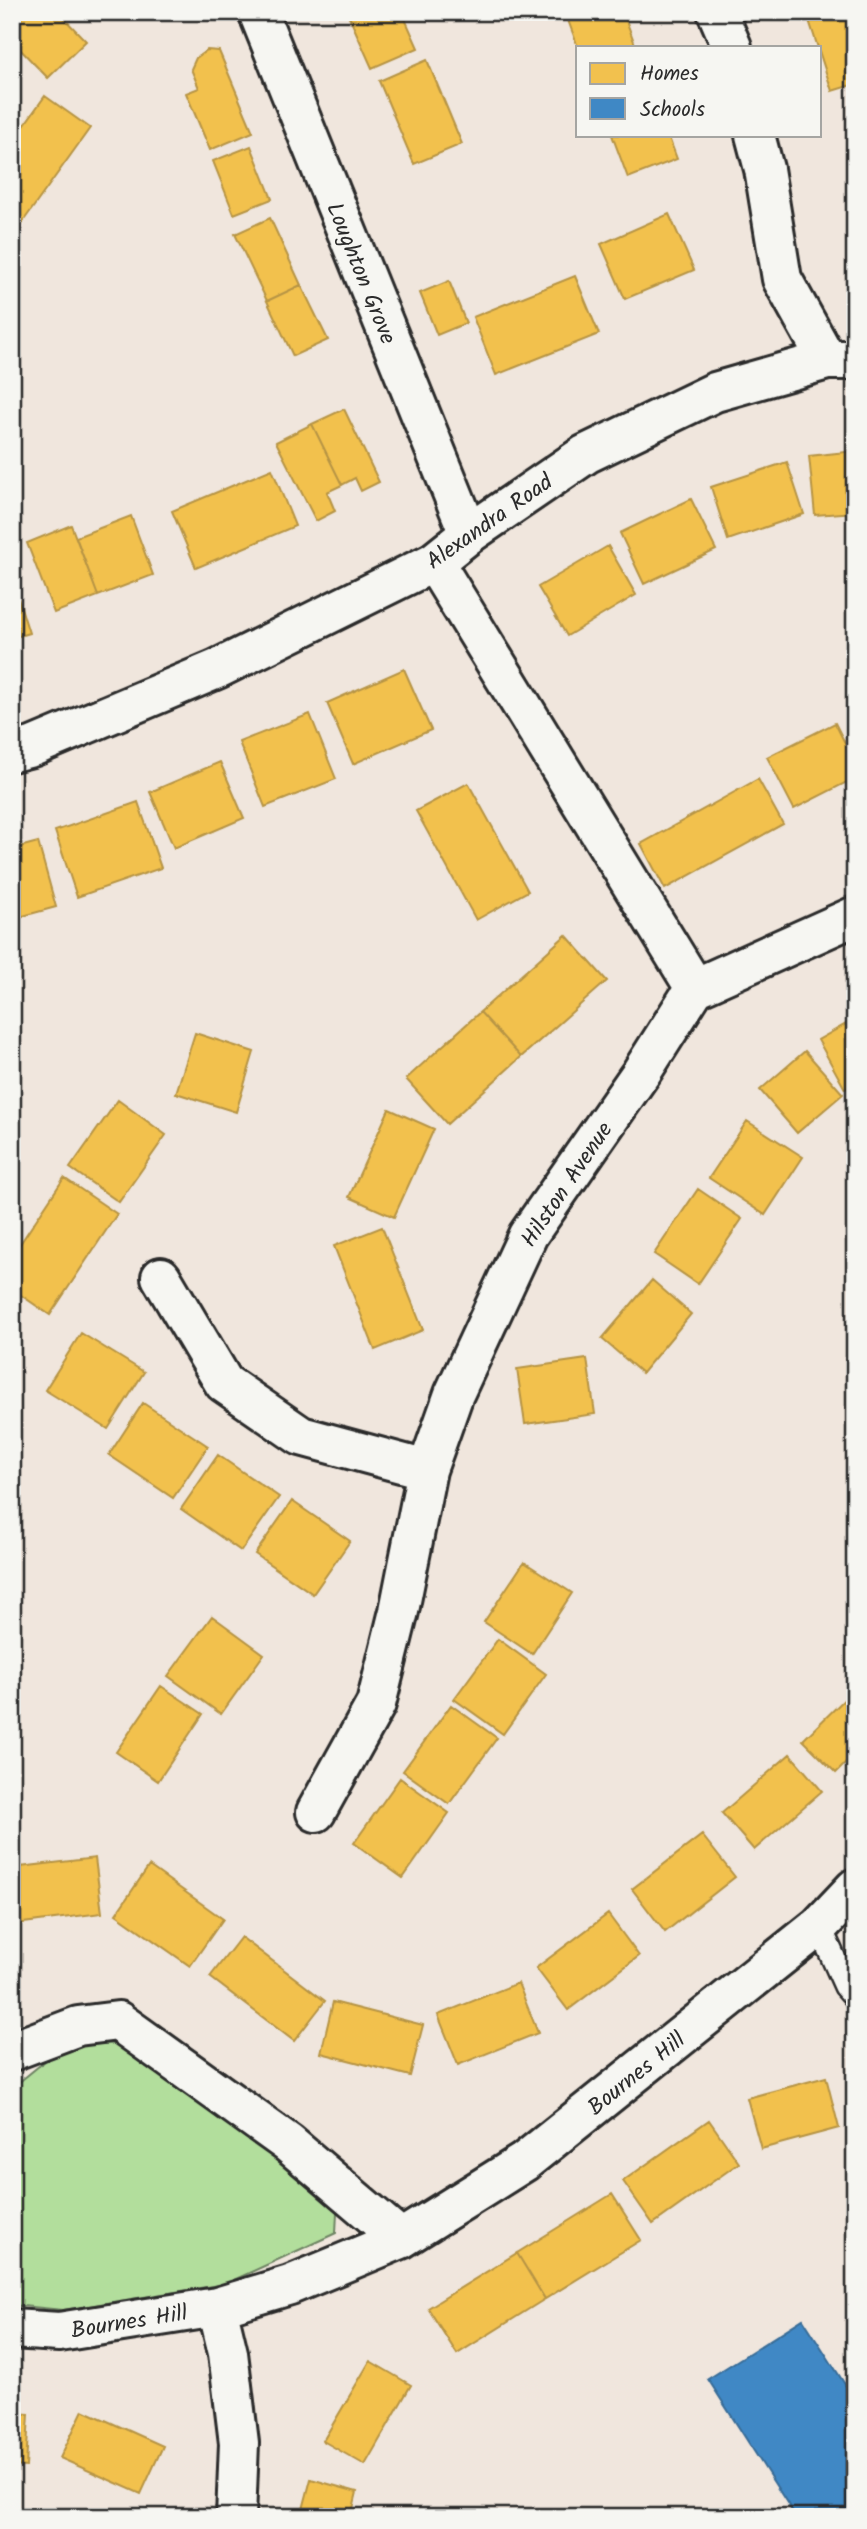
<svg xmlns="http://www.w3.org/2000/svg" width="867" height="2529" viewBox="0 0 867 2529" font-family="Kalam,sans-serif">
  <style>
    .green { fill: #b2de9c; stroke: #6e8464; stroke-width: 2 }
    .homes { fill: #f2c14e; stroke: #b69444; stroke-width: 2 }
    .schools { fill: #3f88c5; stroke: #396c97; stroke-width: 2 }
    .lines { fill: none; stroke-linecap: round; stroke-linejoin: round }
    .lane-casing { stroke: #2b2b2b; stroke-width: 28 }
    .street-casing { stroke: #2b2b2b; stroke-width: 44 }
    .secondary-casing { stroke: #2b2b2b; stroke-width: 44 }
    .lane { stroke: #f6f6f2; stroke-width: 23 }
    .street { stroke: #f6f6f2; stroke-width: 38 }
    .secondary { stroke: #f6f6f2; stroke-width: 38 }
    .labels { text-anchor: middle; stroke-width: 7; stroke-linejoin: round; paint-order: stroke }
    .street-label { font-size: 23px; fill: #2b2b2b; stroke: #f6f6f2 }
  </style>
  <rect width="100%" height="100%" fill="#f0e6dd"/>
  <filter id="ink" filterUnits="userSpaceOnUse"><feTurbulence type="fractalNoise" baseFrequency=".0143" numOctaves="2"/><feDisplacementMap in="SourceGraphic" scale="14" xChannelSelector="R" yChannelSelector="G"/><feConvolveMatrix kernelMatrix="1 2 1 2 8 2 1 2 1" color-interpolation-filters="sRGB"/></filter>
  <g filter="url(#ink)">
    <!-- green -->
    <path class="green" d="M67 2043 126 2044 330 2190 337 2212 336 2233 225 2284 63 2310 12 2305V2088Z"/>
    <!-- homes -->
    <path class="homes" d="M12 12H58L86 41 48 78 12 41Z
      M347 12H402L418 48 372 68Z
      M565 12H623L636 47H578Z
      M821 12H855V84L832 91 808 17Z
      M207 50 219 51 253 132 210 150 186 93 199 88 191 69 196 58Z
      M427 60 462 144 414 164 379 81Z
      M45 96 90 128 12 237V142Z
      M612 135H668L677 159 628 178Z
      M251 146 272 199 234 214 213 161Z
      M669 214 694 270 625 299 601 244Z
      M270 218 301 285 267 301 235 234Z
      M575 276 599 334 496 375 473 317Z
      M449 281 466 323 437 335 420 293Z
      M301 285 328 340 293 356 267 301Z
      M344 409 379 482 361 491 355 478 342 485 312 424Z
      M312 424 342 485 327 492 335 511 316 521 276 442Z
      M855 451V512L815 515 809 456Z
      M787 462 804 514 728 540 711 487Z
      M272 469 295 526 196 568 172 511Z
      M691 499 716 550 644 584 620 533Z
      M131 516 153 575 98 596 76 537Z
      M71 525 98 596 54 613 27 543Z
      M608 546 636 595 567 636 538 587Z
      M12 579 29 633 12 638Z
      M404 669 431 730 353 764 327 703Z
      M310 714 336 779 265 807 239 742Z
      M835 723 855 763V778L794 809 767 757Z
      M220 762 244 818 174 848 150 792Z
      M758 779 783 824 665 889 641 844Z
      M468 783 528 891 476 920 416 811Z
      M138 802 161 868 77 897 55 831Z
      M38 842 56 907 12 919V849Z
      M566 935 607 981 521 1057 480 1012Z
      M480 1012 521 1057 447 1124 406 1079Z
      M855 1019V1084L845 1089 818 1040Z
      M195 1033 254 1052 236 1112 176 1093Z
      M805 1051 843 1094 797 1133 760 1090Z
      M118 1100 166 1135 119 1202 70 1168Z
      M389 1109 434 1129 394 1217 349 1197Z
      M747 1121 803 1157 765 1215 709 1178Z
      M64 1178 117 1214 50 1315 12 1289V1256Z
      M698 1189 742 1219 698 1284 654 1254Z
      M382 1227 423 1330 375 1350 334 1246Z
      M652 1280 691 1314 642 1373 602 1339Z
      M81 1333 144 1372 108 1429 45 1390Z
      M587 1359 595 1414 525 1424 517 1369Z
      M143 1403 208 1446 173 1498 109 1455Z
      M218 1455 279 1497 241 1551 181 1509Z
      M292 1501 350 1541 313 1594 255 1554Z
      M524 1562 572 1593 532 1654 484 1622Z
      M212 1616 264 1654 221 1714 168 1676Z
      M498 1639 546 1674 503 1734 454 1699Z
      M161 1686 203 1714 158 1781 116 1752Z
      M855 1689V1754L836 1773 803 1740Z
      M451 1705 497 1738 449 1804 403 1771Z
      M790 1754 822 1791 754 1850 722 1813Z
      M400 1778 449 1813 403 1878 354 1843Z
      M702 1835 735 1877 665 1932 632 1889Z
      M95 1858 102 1913 15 1924 12 1868Z
      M149 1866 223 1919 190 1966 116 1914Z
      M608 1914 639 1956 568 2010 536 1968Z
      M241 1937 325 2001 294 2041 210 1977Z
      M518 1983 538 2033 458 2065 438 2015Z
      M333 2002 423 2025 410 2076 321 2053Z
      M826 2077 839 2128 761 2149 747 2098Z
      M709 2120 739 2163 653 2224 623 2181Z
      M612 2194 641 2240 545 2299 517 2253Z
      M517 2253 545 2299 457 2354 428 2308Z
      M370 2361 411 2385 365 2465 323 2441Z
      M83 2410 163 2446 141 2494 60 2458Z
      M12 2413 29 2414 26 2467 12 2466Z
      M311 2479 357 2492 351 2517H301Z"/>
    <!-- schools -->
    <path class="schools" d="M803 2319 855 2400V2517H796L708 2379Z"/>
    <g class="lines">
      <defs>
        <path id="lane" d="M819 1926 846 1986 855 1996"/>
        <path id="street" d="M258 12 469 534
          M717 12 732 47
          M755 135 764 169 782 279 827 360
          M695 988 855 916
          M161 1277 224 1383 301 1436 427 1470
          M316 1812 376 1704 399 1611 427 1470 454 1394 528 1235 641 1073 695 988 434 562
          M12 2051 78 2026 118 2021 288 2143 401 2239
          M217 2307 228 2353 239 2443 236 2517
          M12 2329 59 2332 217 2307 290 2285 401 2239 524 2162 819 1926 855 1888"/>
        <path id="secondary" d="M12 752 32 747 217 669 434 562 469 534 586 454 715 392 827 360H855"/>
      </defs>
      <!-- lane casing -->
      <use href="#lane" class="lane-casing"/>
      <!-- street casing -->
      <use href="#street" class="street-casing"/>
      <!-- secondary casing -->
      <use href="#secondary" class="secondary-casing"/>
      <!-- lane -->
      <use href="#lane" class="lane"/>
      <!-- street -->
      <use href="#street" class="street"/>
      <!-- secondary -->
      <use href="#secondary" class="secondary"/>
    </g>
  </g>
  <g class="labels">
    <!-- street labels -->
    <g class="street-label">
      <text transform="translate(362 273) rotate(68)" y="8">Loughton Grove</text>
      <text transform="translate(489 521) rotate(-35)" y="8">Alexandra Road</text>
      <text transform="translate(566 1184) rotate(-56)" y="8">Hilston Avenue</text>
      <text transform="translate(636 2073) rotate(-39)" y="8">Bournes Hill</text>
      <text transform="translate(129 2321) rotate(-9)" y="8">Bournes Hill</text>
    </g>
  </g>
  <!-- margin -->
  <rect width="867" height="2529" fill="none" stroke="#f6f6f2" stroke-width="42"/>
  <rect x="21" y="21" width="825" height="2487" fill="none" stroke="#2b2b2b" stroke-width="2.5" filter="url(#ink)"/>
  <!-- legend -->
  <rect x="576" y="46" width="245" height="91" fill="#f6f6f2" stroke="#a5a5a2" stroke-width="2"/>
  <rect x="590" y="63" width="35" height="21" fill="#f2c14e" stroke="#a5a5a2" stroke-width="2"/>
  <text x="640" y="80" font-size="21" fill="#2b2b2b">Homes</text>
  <rect x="590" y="98" width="35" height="21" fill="#3f88c5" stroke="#a5a5a2" stroke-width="2"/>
  <text x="640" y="116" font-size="21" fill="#2b2b2b">Schools</text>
</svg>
